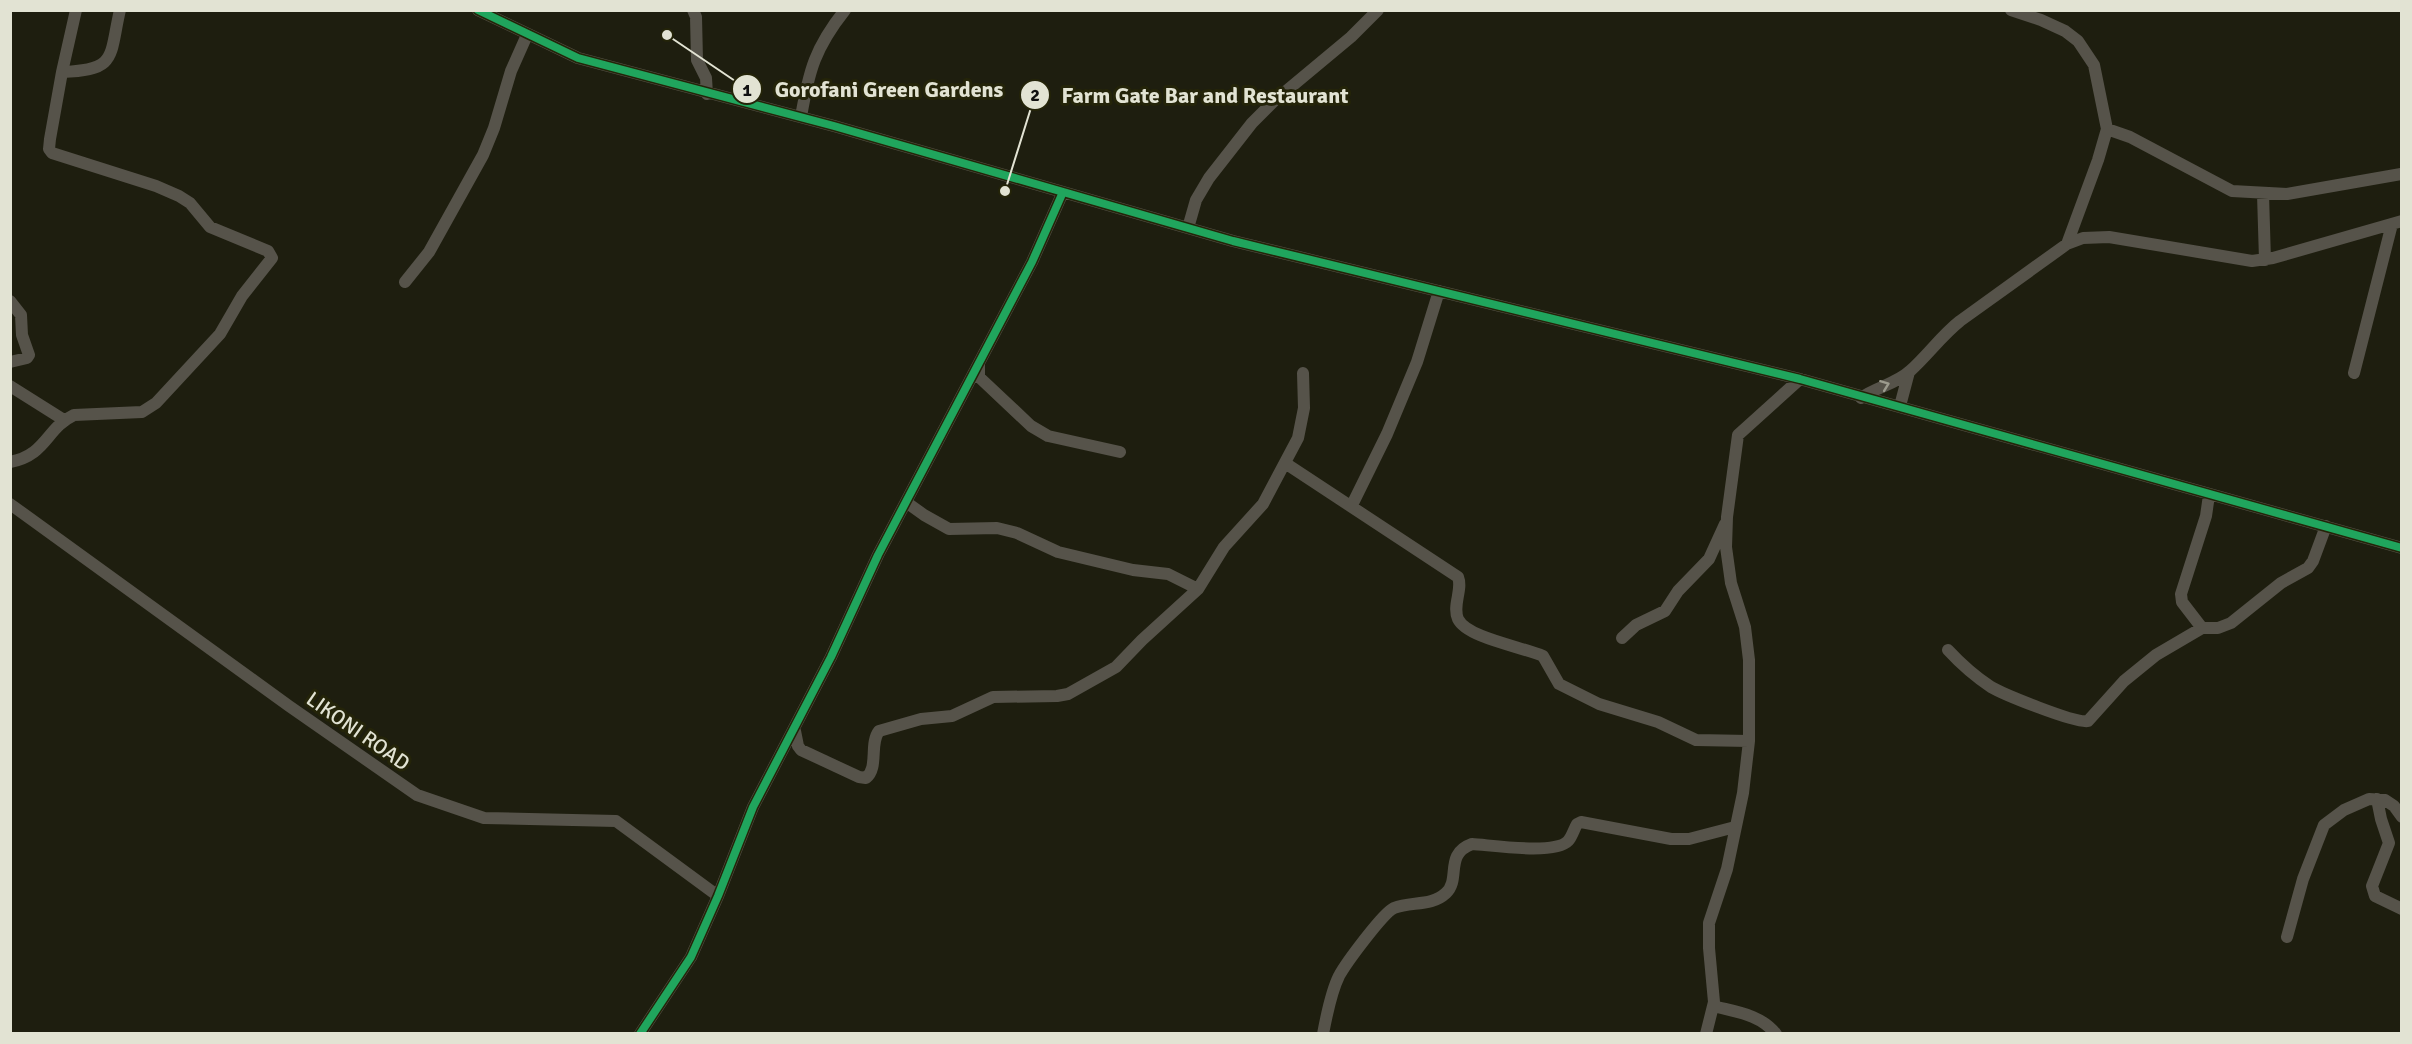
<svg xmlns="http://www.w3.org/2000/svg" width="2412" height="1044" viewBox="0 0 2412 1044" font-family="Signika,sans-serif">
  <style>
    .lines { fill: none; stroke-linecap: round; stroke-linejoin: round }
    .minor { stroke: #56534a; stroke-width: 12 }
    .cycleway-casing { stroke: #242409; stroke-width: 11 }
    .cycleway { stroke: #20a55d; stroke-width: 8 }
    .oneway { stroke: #9c9b8e }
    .labels { text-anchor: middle; stroke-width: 6; stroke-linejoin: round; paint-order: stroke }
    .street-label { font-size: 21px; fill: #e2e3d3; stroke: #242409 }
    .leader { fill: none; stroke: #e2e3d3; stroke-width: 2 }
    .callout-dot { fill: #e2e3d3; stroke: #242409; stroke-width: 2 }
    .mark-label { font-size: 18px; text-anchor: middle; font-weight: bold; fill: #111 }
    .callout-label { font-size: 22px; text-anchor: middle; font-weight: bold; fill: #e2e3d3; stroke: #242409; stroke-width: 6; stroke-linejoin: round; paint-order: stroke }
  </style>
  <rect width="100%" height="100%" fill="#1e1e0f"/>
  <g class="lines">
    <!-- minor -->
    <path class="minor" d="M478 10 578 58 834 126 1233 241 1800 379 2402 548
      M693 10 696 17 697 60 706 78 707 94
      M2011 10 2041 20 2065 31 2078 41 2094 65 2107 129 2098 160 2067 244
      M62 72C118 70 109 57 120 10
      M801 117C809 70 815 48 845 10
      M2107 129 2130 137 2232 191 2287 194 2401 174
      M2263 194 2265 260
      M1188 228 1196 200 1209 178 1252 123 1273 102 1351 37 1378 10
      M405 282 429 252 483 155 494 128 511 71 527 35
      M10 301 21 315 22 335 29 355 27 358 10 362
      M979 364V377L1031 426 1048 436 1120 452
      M2354 373 2392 224
      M10 386 64 420
      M1861 398C1876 387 1896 384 1910 371 1928 355 1941 336 1960 321L2067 244 2083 238 2109 237 2252 261 2273 258 2402 221
      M1900 406 1909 372
      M10 462C47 455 46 428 74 415L142 412 156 403 220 334 242 296 272 258 268 251 210 227 190 203 179 196 156 186 52 153 49 149 50 139 62 72 76 10
      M1285 463 1458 577C1463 590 1452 605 1458 619 1467 638 1523 647 1543 656L1559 684 1599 704 1658 722 1696 740 1749 741
      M906 502 924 515 949 529 997 528 1017 533 1058 552 1133 570 1168 574 1198 589
      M10 504 289 706 417 795 484 818 616 821 718 896
      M1352 505 1387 434 1417 362 1439 291
      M2202 628 2182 602 2181 594 2206 516 2209 495
      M1622 638 1636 625 1665 611 1678 591 1709 559 1725 524
      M1948 650C1960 663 1976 677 1991 687 2003 694 2076 724 2088 721L2124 681 2156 655 2202 628H2218L2231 623 2281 583 2308 568 2313 561 2326 526
      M795 731 798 746 801 750 859 777 866 778C879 767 869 744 879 731L921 719 952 716 993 697 1057 696 1068 694 1116 667 1142 640 1198 589 1224 547 1263 504 1298 438 1304 408 1303 373
      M2377 799 2381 819 2389 843 2372 886 2375 896 2402 909
      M2287 937 2303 879 2324 825 2344 810 2369 799 2385 800 2394 806 2402 817
      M1713 1006C1736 1012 1760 1014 1776 1034
      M640 1034 691 957 718 896 753 807 831 657 878 555 1032 262 1063 192
      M1323 1034C1326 1018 1332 990 1339 976 1346 963 1383 913 1394 908 1411 901 1431 907 1446 893 1461 879 1444 854 1472 844 1491 845 1555 855 1568 841 1572 837 1574 829 1577 824L1581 822 1671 839H1689L1735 827
      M1706 1034 1714 1002 1709 948V923L1727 869 1743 793 1749 741V660L1745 627 1731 583 1726 547 1727 517 1738 435 1800 379"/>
    <defs>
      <path id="cycleway" d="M478 10 578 58 834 126 1233 241 1800 379 2402 548
        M640 1034 691 957 718 896 753 807 831 657 878 555 1032 262 1063 192"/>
    </defs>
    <!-- cycleway casing -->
    <use href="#cycleway" class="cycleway-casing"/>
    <!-- cycleway -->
    <use href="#cycleway" class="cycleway"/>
  </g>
  <!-- one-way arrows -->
  <defs><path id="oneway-chevron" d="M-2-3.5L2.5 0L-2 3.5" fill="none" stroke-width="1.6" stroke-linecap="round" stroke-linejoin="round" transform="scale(1.5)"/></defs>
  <use class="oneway" href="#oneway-chevron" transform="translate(1885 385) rotate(-21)"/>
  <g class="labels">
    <!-- street labels -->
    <g class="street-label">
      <text transform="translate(358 731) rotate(35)" y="7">LIKONI ROAD</text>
    </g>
  </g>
  <!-- callouts -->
  <path class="leader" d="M667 35L747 89M1005 191L1035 95"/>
  <g class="callout-dot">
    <circle cx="667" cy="35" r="6"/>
    <circle cx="1005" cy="191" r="6"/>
    <circle cx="747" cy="89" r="15"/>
    <circle cx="1035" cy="95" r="15"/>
  </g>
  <g class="mark-label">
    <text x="747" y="96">1</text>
    <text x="1035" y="101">2</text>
  </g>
  <g class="callout-label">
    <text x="889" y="97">Gorofani Green Gardens</text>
    <text x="1205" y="103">Farm Gate Bar and Restaurant</text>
  </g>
  <!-- border -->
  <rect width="2412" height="1044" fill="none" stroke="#e2e3d3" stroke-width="24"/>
</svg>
